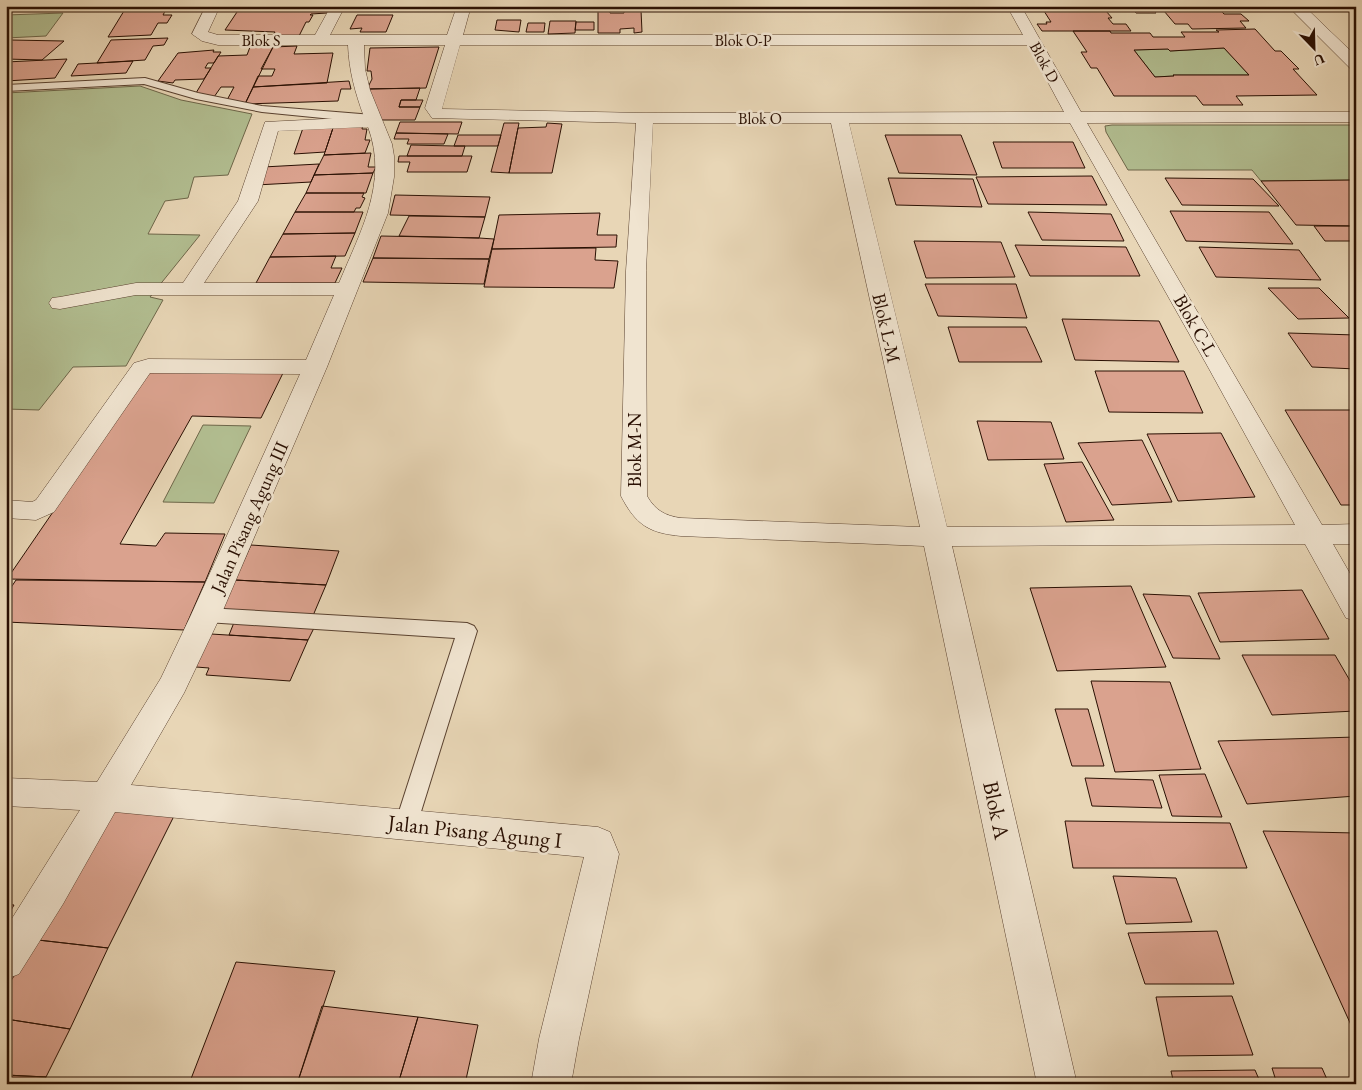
<svg xmlns="http://www.w3.org/2000/svg" width="1362" height="1090" viewBox="0 0 1362 1090" font-family="'EB Garamond',serif">
  <style>
    .green { fill: #b2be91; stroke: #6e674a }
    .building { fill: #daa28e; stroke: #2a1003; fill-rule: evenodd }
    .lines { fill: none; stroke-linecap: round; stroke-linejoin: round }
    .lane-casing { stroke: #5a4230; stroke-width: 2 }
    .street-casing { stroke: #5a4230; stroke-width: 1 }
    .lane { fill: #f0e4d0; fill-rule: evenodd }
    .street { fill: #f0e4d0; fill-rule: evenodd }
    .labels { text-anchor: middle; stroke-width: 5; stroke-linejoin: round; paint-order: stroke }
    .far-street-label { font-size: 16px; fill: #2a1003; stroke: #f0e4d0 }
    .street-label { font-size: 19px; fill: #2a1003; stroke: #f0e4d0 }
    .near-street-label { font-size: 22px; fill: #2a1003; stroke: #f0e4d0 }
  </style>
  <rect width="100%" height="100%" fill="#e8d6b6"/>
  <filter id="stains"><feTurbulence type="fractalNoise" baseFrequency=".004" numOctaves="4"/><feColorMatrix values="0 0 0 0 .2 0 0 0 0 .09 0 0 0 0 .02 0 0 0 .5 -.17"/></filter>
  <radialGradient id="worn" r=".72"><stop offset=".6" stop-color="#630" stop-opacity="0"/><stop offset="1" stop-color="#630" stop-opacity=".3"/></radialGradient>
  <!-- green -->
  <path class="green" d="M63 13 46 36 6 38V15Z
    M1224 48 1249 75H1173L1174 76 1155 77 1134 50 1168 49 1170 51Z
    M140 86 181 100 252 114 228 175 194 177 188 198 165 201 148 234 200 235 150 297 163 300 126 366 73 367 39 410 6 409V93Z
    M1112 125H1356V180L1261 181 1252 170H1128L1106 132 1105 126Z
    M203 425 251 426 214 503 163 502Z"/>
  <!-- building -->
  <path class="building" d="M127 6H168L163 15H172L167 23H158L151 35 108 37Z
    M227 6H273L272 9 225 10Z
    M498 6H543L542 10H497Z
    M549 6H581V8H549Z
    M1041 6H1125L1130 11H1044Z
    M1130 6H1151L1156 13H1136Z
    M1217 6 1224 14H1241L1249 21H1240L1246 28 1192 29 1188 24H1175L1164 11H1196L1192 7Z
    M329 8 327 13 311 14 310 15H313L309 22H306L299 36H273L275 32 225 30 239 9Z
    M610 10V13H624V10H641L642 32 634 33V28L620 29V33H598V11Z
    M1044 11H1106L1112 18H1108L1113 24H1126L1131 31H1042L1037 24H1047L1046 22H1051Z
    M357 15H393L386 32H360L362 28 350 29Z
    M497 20H521L519 32 495 30Z
    M550 21H576L575 33 548 34Z
    M576 22H594V30H575Z
    M528 23H545L544 32H526Z
    M1255 29 1275 51H1281L1299 69H1293L1317 95 1236 96 1243 105H1203L1196 96H1114L1097 68H1091L1081 52H1087L1073 31H1110L1111 33H1150L1153 37H1185L1181 32H1219L1216 30ZM1224 48 1249 75H1173L1174 76 1155 77 1134 50 1168 49 1170 51Z
    M168 38 164 45 153 46 145 60 97 63 111 40Z
    M10 40 64 41 42 60 6 59V43Z
    M297 46 294 54 333 53 327 83 253 87 258 76H272L275 69H261L273 47Z
    M250 47H273L245 104 227 100 234 87H221L214 97 196 93 218 56 247 55Z
    M439 47 426 88 367 89 372 79 371 71H367L370 48Z
    M214 50 213 52H221L214 63H208L205 68H211L204 79 175 80 173 83 158 81 178 53Z
    M67 59 55 78 6 81V62Z
    M133 61 126 73 71 76 78 64Z
    M349 81 351 89H341L338 101 245 104 253 87Z
    M420 88 416 100H401L399 107H420L415 120H381L367 89Z
    M401 100H423L420 107H399Z
    M400 122H462L458 134 396 133Z
    M504 123H519L509 173 491 172Z
    M547 123 562 124 552 173H509L518 128 546 127Z
    M363 124 362 129H367L365 140H370L365 153 324 155 334 125Z
    M304 125H334L325 152 294 154Z
    M396 133 448 134 444 144H407L409 139H394Z
    M458 135H501L498 146H454Z
    M885 135H961L977 175 899 173Z
    M993 142H1073L1085 168H1002Z
    M411 145 454 146H465L462 156H407Z
    M371 153 368 167H376L373 173 314 175 324 155Z
    M399 156H472L467 172H407L410 162H398Z
    M319 164 311 182 256 185 263 167Z
    M373 173 366 193H306L314 175Z
    M1092 176 1107 205 988 204 976 177Z
    M888 178 973 179 982 207 896 205Z
    M1165 178 1253 179 1279 206 1182 205Z
    M1356 180V226L1296 225 1261 181Z
    M306 193H364L362 197 365 198 360 208H356L354 212H295Z
    M395 195 490 197 485 217 390 215Z
    M1170 211 1269 212 1293 244 1186 241Z
    M295 212H363L355 233 283 234Z
    M1028 212 1111 214 1124 241 1042 240Z
    M600 213 597 235H617L616 247 492 249 499 215Z
    M409 216 485 217 479 238 399 236Z
    M1314 226H1356V243L1354 241H1325Z
    M355 233 345 256 270 257 283 234Z
    M381 236 479 238 494 239 489 259 373 258Z
    M914 241 1001 242 1015 277 926 278Z
    M1015 245 1126 247 1140 276H1030Z
    M1199 247 1299 250 1321 280 1216 277Z
    M596 248 595 260 618 261 614 288 484 287 492 249Z
    M336 256 331 268H342L335 283H256L270 257Z
    M373 258 489 259 484 284 363 282Z
    M925 284H1016L1027 318 938 316Z
    M1268 288H1319L1349 318 1298 319Z
    M1062 319 1159 321 1179 362 1075 360Z
    M948 327H1026L1042 362H959Z
    M1288 333 1356 335V369L1312 367Z
    M284 371 261 418 192 416 120 544 156 546 165 533 225 534 205 582 7 579 149 372Z
    M1095 371H1184L1203 413 1109 412Z
    M1285 410H1356V505H1341Z
    M977 421 1051 422 1064 459 988 460Z
    M1221 433 1255 497 1178 501 1147 434Z
    M1142 440 1172 502 1112 505 1078 443Z
    M1082 462 1114 520 1066 522 1044 464Z
    M251 545 339 551 326 585 235 580Z
    M16 580 205 582 184 630 6 622V595Z
    M235 580 326 585 312 618 219 613Z
    M1131 586 1166 667 1057 671 1030 588Z
    M1302 590 1329 639 1220 642 1198 593Z
    M1143 594 1190 596 1220 659 1173 658Z
    M235 620 315 626 308 640 229 635Z
    M211 634 308 640 290 681 206 675 209 668 196 667Z
    M1242 655H1335L1356 691V711L1272 715Z
    M1091 681 1170 682 1201 769 1115 772Z
    M1055 709H1088L1104 766H1072Z
    M1356 737V796L1247 804 1218 741Z
    M1205 774 1222 817 1172 816 1159 775Z
    M1085 778 1153 780 1162 808 1092 806Z
    M111 810 174 816 108 948 38 940Z
    M1065 821 1230 823 1247 868H1073Z
    M1263 831 1356 833V1036Z
    M1113 876 1176 878 1192 922 1126 924Z
    M6 904 14 905 6 919Z
    M1217 931 1234 984H1145L1128 933Z
    M38 940 108 948 70 1029 6 1019V988Z
    M236 962 335 971 297 1084H189Z
    M1232 996 1253 1055 1168 1056 1156 997Z
    M322 1006 418 1017 398 1084H297Z
    M418 1017 478 1025 465 1084H398Z
    M6 1019 70 1029 46 1077 6 1075Z
    M1272 1068H1322L1329 1084H1277Z
    M1255 1070 1261 1084H1174L1171 1071Z
    M6 1075 46 1077 43 1084H6Z"/>
  <g class="lines">
    <defs>
      <path id="lane" d="M145 78 198 93 262 106 373 115 379 119 373 123 262 112 196 99 144 84 6 91V85Z
        M206 608 467 623 474 626 477 631 415 831 407 834 399 831 395 824 455 638 206 622 199 620 196 615 199 610Z"/>
      <path id="street" d="M206 6H220L208 32 218 35H315L331 6H345L330 35H447L457 6H471L463 35H1023L1007 6H1021L1081 112H1356V122L1087 123 1322 525 1356 524V544H1333L1356 584V621L1346 618 1305 544 952 546 1077 1084H1037L924 546 681 536C649 533 636 525 621 496L626 271 636 123 432 118 425 108 445 45H364L365 69 370 90 392 144 394 156V177L388 213 327 367 221 615 184 693 131 785 598 827 610 832 619 854 579 1039 571 1084H531L539 1039 584 857 115 812 63 904 19 974 6 979V928L80 810 6 806V778L97 782 161 678 191 615 300 374 150 373 54 512 36 520 6 518V500L32 502 36 500 134 363 148 359 306 360 334 295H136L60 309 52 308 49 303 52 298 60 297 136 283H183L238 201 265 122 364 117C355 92 349 71 348 45H218L202 41 192 34ZM460 45H1028L1064 112 645 113 442 109ZM653 123H831L920 527 681 518C665 516 655 510 647 496L646 271ZM849 123H1070L1208 367 1295 525 947 527ZM368 127C389 183 360 232 339 283H204L258 201 278 131Z
        M1288 6H1304L1356 56V70L1350 68Z"/>
    </defs>
    <!-- lane casing -->
    <use href="#lane" class="lane-casing"/>
    <!-- street casing -->
    <use href="#street" class="street-casing"/>
    <!-- lane -->
    <use href="#lane" class="lane"/>
    <!-- street -->
    <use href="#street" class="street"/>
  </g>
  <g class="labels">
    <!-- far-street labels -->
    <g class="far-street-label">
      <text x="261" y="46">Blok S</text>
      <text x="743" y="46">Blok O-P</text>
      <text transform="translate(1045 62) rotate(61)" y="6">Blok D</text>
      <text x="760" y="124">Blok O</text>
    </g>
    <!-- street labels -->
    <g class="street-label">
      <text transform="translate(1196 325) rotate(60)" y="7">Blok C-L</text>
      <text transform="translate(887 328) rotate(77)" y="7">Blok L-M</text>
      <text transform="translate(634 450) rotate(-90)" y="7">Blok M-N</text>
      <text transform="translate(249 517) rotate(-66)" y="7">Jalan Pisang Agung III</text>
    </g>
    <!-- near-street labels -->
    <g class="near-street-label">
      <text transform="translate(997 810) rotate(78)" y="8">Blok A</text>
      <text transform="translate(475 831) rotate(6)" y="8">Jalan Pisang Agung I</text>
    </g>
  </g>
  <!-- margin -->
  <rect width="1362" height="1090" fill="none" stroke="#e8d6b6" stroke-width="25"/>
  <rect x="8" y="8" width="1347" height="1075" fill="none" stroke="#2a1003" stroke-width="2.5"/>
  <rect x="12" y="12" width="1337" height="1065" fill="none" stroke="#2a1003"/>
  <!-- north arrow -->
  <g transform="translate(1314 48) rotate(157)" stroke="#f0e4d0" stroke-width="4" paint-order="stroke">
  <path d="M0-4L9 19L0 12L-9 19Z" fill="#2a1003"/>
  <text y="-8" font-size="14" font-weight="bold" text-anchor="middle" fill="#2a1003">U</text>
  </g>
  <rect width="100%" height="100%" filter="url(#stains)"/>
  <rect width="100%" height="100%" fill="url(#worn)"/>
</svg>
